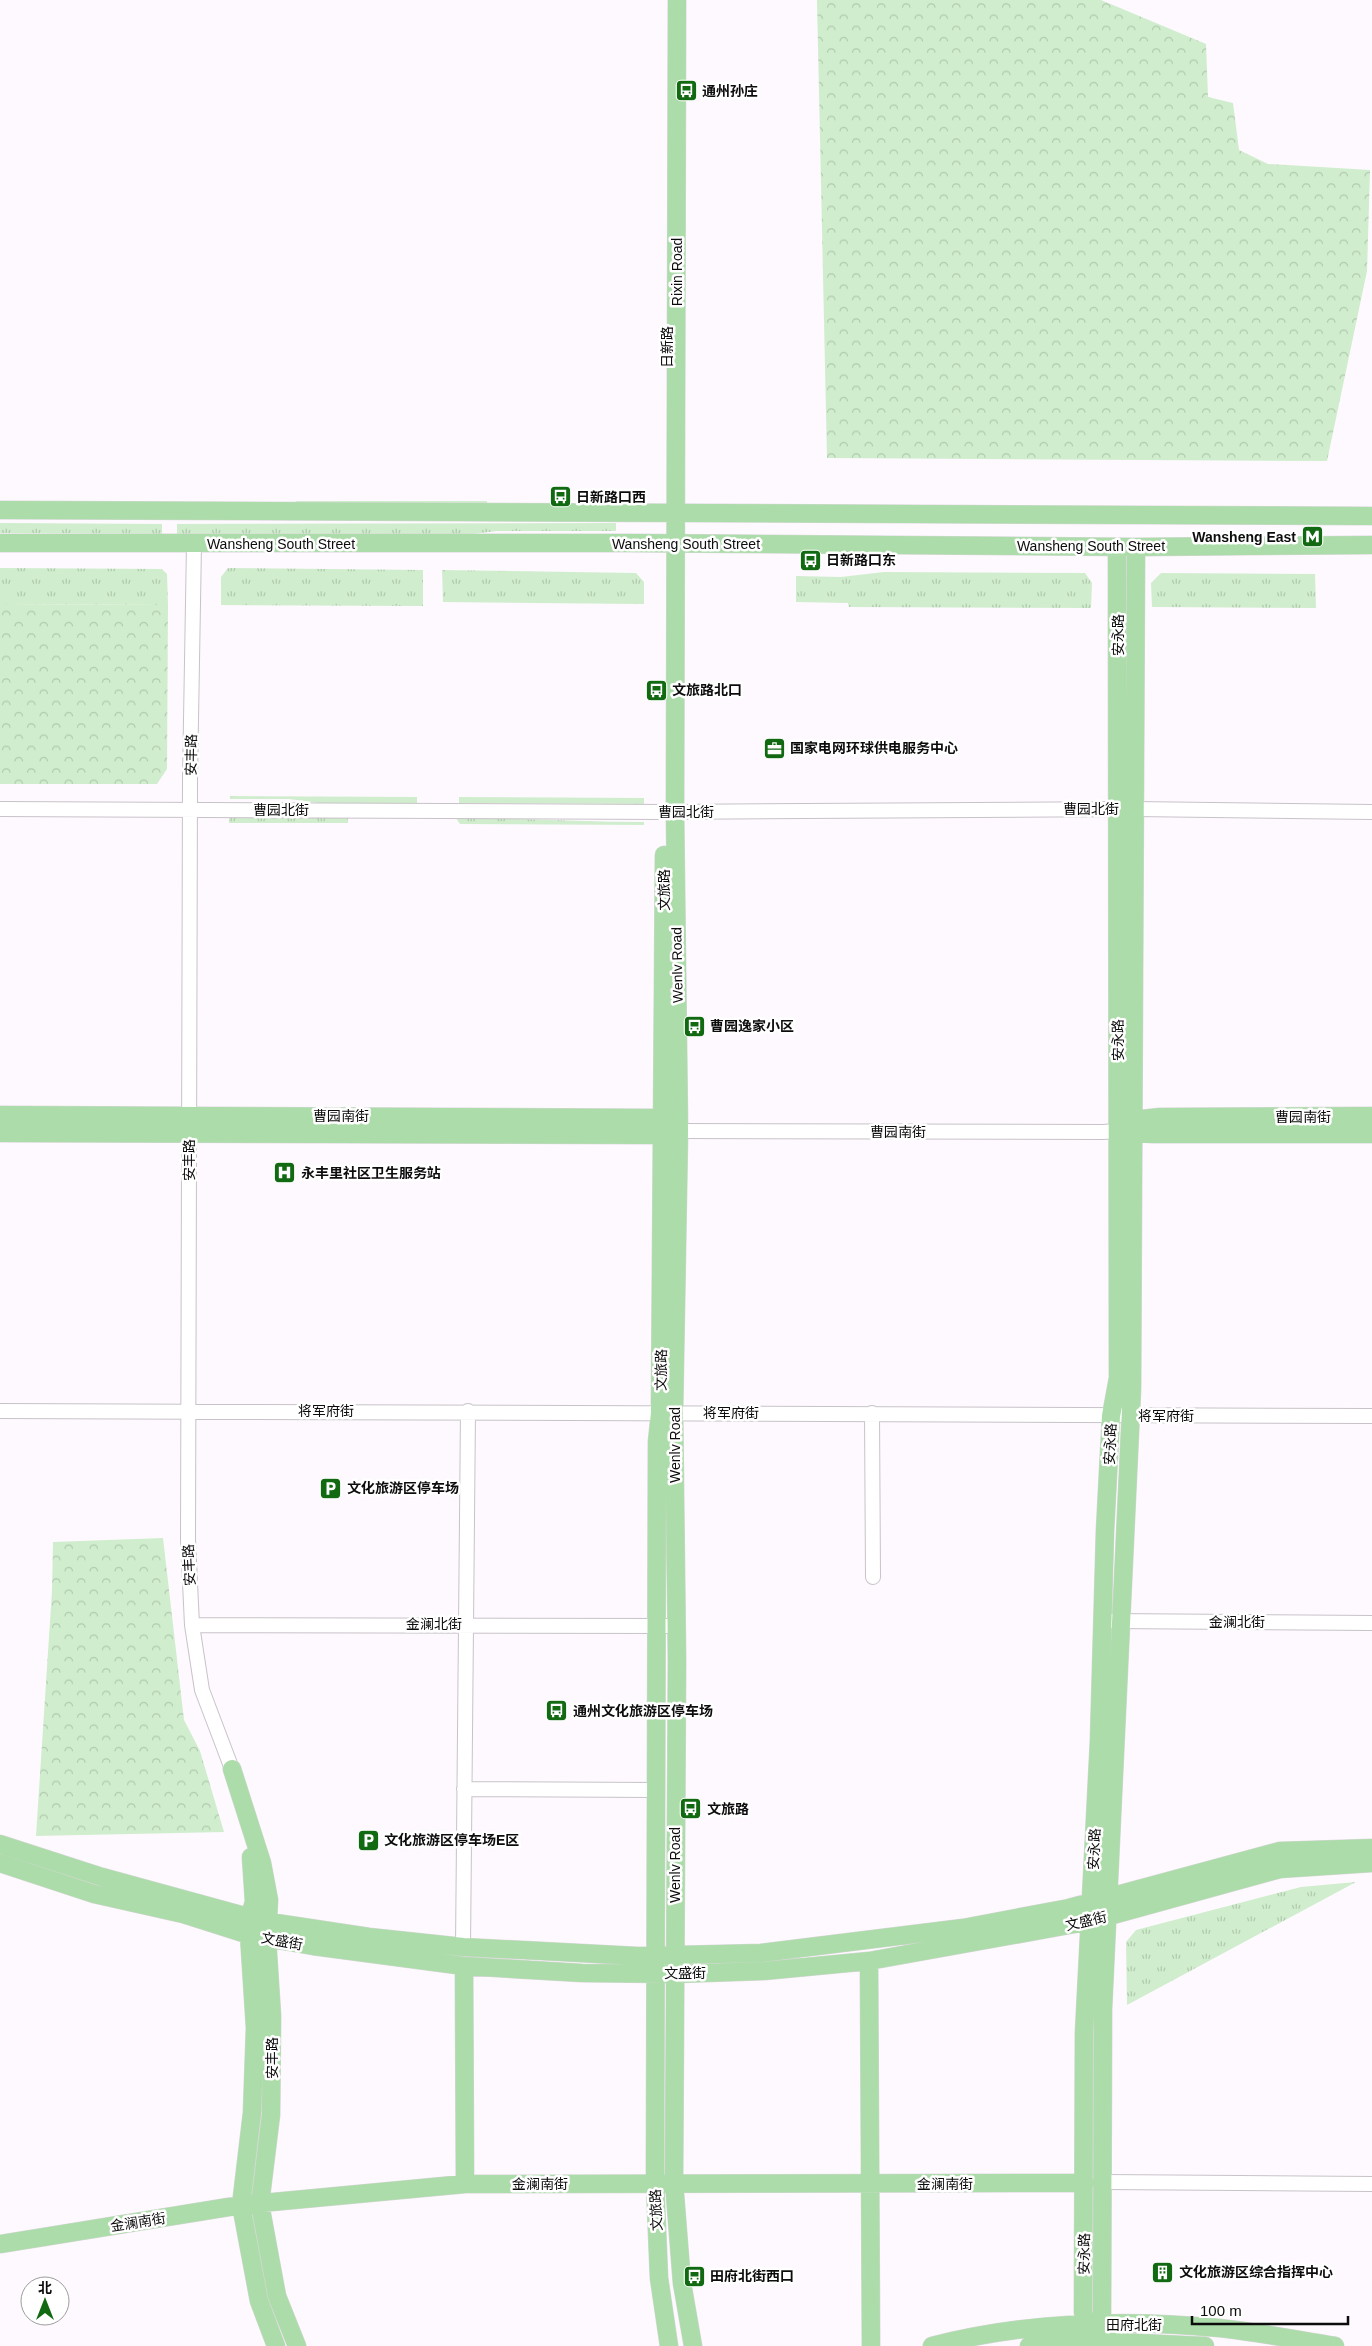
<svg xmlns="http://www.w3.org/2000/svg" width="1372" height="2346" viewBox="0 0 1372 2346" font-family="Helvetica,'Noto Sans SC',sans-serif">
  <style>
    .grass { fill: url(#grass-tufts) }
    .forest { fill: url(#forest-crowns) }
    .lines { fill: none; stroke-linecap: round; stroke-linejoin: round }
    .minor-casing { stroke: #c8c3c8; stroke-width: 16 }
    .major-casing { stroke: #d8d8d8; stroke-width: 19 }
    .minor { stroke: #fff; stroke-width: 14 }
    .major { stroke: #acdca9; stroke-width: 18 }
    .labels { text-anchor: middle; stroke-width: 5; stroke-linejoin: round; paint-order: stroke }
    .poi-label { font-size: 14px; font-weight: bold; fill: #0d0c0d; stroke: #fff; text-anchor: start }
    .street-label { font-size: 14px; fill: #0d0c0d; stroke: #fff }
  </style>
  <defs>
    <pattern id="grass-tufts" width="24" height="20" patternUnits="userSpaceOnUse" patternTransform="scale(1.25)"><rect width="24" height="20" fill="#d0edcd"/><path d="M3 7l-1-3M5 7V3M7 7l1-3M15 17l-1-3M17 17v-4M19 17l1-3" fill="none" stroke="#b1caaf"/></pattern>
    <pattern id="forest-crowns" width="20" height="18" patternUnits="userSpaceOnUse" patternTransform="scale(1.25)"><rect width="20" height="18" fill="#d0edcd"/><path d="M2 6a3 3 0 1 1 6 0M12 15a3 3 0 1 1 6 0" fill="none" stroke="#b1caaf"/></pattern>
  </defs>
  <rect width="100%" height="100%" fill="#fdf9fe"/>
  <!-- grass -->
  <path class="grass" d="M296 501H487V504H296Z
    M0 523 162 524V534L0 533Z
    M616 523V531H497L464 535 177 534V524Z
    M0 568 162 569 167 574 168 605 0 604Z
    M228 568 423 570V606L221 605V577Z
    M442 570 636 573 644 582V604L443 602Z
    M884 572 1085 573 1092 583 1091 608 849 607 848 603 796 602V576L841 577Z
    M1161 573 1315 574 1316 608 1152 607 1151 583Z
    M230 796 417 797V804H327L289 799H230Z
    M459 797 644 798V804L459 803Z
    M229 818H348V823H229Z
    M456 818C519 818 581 822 644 822V825L460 824Z
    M1356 1882 1127 2005 1126 1942 1136 1930 1301 1887Z"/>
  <!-- forest -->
  <path class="forest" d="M817 0H1101L1206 44 1208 97 1233 103 1239 150 1268 164 1370 170 1367 271 1327 461 827 458Z
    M0 604 168 605 167 769 157 784H0Z
    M163 1538 184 1720 200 1751 224 1832 36 1836 52 1591 53 1542Z"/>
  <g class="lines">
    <defs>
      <path id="minor" d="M194 544 190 779 188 1540 192 1625 202 1690 232 1769
        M0 809 664 812 1134 809 1372 812
        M679 1131 1103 1132 1117 1131
        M0 1411 1372 1416
        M872 1413 873 1577
        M1111 1621 1372 1623
        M192 1625 676 1626
        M464 1789 656 1790
        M463 1947 468 1411
        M1104 2182 1372 2184"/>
      <path id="major" d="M677 0 675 812 679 1131 674 1413 677 1661 674 2182 682 2283 693 2346
        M0 510 1372 516
        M0 543H628L1136 547 1372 545
        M664 855 660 1413 657 1442 655 2183 659 2278 669 2346
        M0 1115 661 1118 670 1125
        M1123 1126 1133 1120 1160 1117 1372 1116
        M1122 1132 1153 1134H1372
        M0 1133 661 1135 672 1133
        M232 1769 262 1863 269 1900 267 1938 272 2016 271 2115 260 2204 277 2296 297 2346
        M0 1844 102 1877 263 1921 369 1937 463 1947 637 1956 761 1953 963 1928 1069 1908 1280 1851 1372 1848
        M251 1857 254 1902 249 1918V1935L255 2028 252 2113 241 2205 259 2301 276 2346
        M0 1863 94 1894 183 1914 249 1935 313 1946 464 1966 582 1973 675 1974 764 1971 869 1961 1091 1921 1280 1869 1372 1863
        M869 1961 871 2346
        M464 1966 465 2184
        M0 2244 241 2205 465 2184 1085 2183
        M1089 2341 1083 2312 1084 2033 1099 1741 1105 1531 1111 1416 1118 1378 1117 547
        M1098 2341 1102 2312 1103 2009 1132 1388 1136 547
        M932 2346C1025 2322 1124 2319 1219 2328 1258 2332 1297 2340 1335 2346
        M1029 2346 1098 2341 1205 2346"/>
    </defs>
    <!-- minor casing -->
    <use href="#minor" class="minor-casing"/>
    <!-- major casing -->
    <use href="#major" class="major-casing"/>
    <!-- minor -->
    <use href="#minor" class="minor"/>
    <!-- major -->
    <use href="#major" class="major"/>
  </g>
  <!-- icons -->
  <defs>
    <symbol id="bus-square" viewBox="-11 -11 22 22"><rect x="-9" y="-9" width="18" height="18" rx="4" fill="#116a12" stroke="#fff"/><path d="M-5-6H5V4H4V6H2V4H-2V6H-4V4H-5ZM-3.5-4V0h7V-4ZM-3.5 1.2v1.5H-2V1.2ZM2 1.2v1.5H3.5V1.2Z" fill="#fff"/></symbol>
    <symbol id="metro-square" viewBox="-11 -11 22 22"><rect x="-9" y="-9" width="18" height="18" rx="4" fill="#116a12" stroke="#fff"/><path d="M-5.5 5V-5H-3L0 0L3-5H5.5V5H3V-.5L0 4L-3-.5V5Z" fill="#fff"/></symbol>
    <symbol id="office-square" viewBox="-11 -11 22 22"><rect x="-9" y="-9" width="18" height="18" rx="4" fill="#116a12" stroke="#fff"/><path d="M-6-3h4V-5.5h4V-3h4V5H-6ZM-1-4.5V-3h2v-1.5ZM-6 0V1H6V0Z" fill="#fff"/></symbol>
    <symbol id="hospital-square" viewBox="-11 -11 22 22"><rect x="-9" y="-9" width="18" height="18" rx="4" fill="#116a12" stroke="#fff"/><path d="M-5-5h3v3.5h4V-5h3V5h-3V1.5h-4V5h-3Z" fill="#fff"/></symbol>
    <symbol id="parking-square" viewBox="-11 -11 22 22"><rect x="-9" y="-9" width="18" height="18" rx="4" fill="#116a12" stroke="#fff"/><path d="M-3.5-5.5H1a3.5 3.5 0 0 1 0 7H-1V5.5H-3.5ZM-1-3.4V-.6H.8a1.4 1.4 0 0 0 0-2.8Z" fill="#fff"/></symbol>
    <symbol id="building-square" viewBox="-11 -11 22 22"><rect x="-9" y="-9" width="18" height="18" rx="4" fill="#116a12" stroke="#fff"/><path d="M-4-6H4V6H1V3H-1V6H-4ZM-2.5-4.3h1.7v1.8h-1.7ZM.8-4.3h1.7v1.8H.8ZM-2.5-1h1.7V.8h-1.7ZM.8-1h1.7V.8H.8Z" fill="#fff"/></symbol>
  </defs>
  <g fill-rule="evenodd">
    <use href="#bus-square" x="674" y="78" width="25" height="25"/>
    <use href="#bus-square" x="548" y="484" width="25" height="25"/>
    <use href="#metro-square" x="1300" y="524" width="25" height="25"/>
    <use href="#bus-square" x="798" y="548" width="25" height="25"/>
    <use href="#bus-square" x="644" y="678" width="25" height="25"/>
    <use href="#office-square" x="762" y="736" width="25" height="25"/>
    <use href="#bus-square" x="682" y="1014" width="25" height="25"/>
    <use href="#hospital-square" x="272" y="1160" width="25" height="25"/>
    <use href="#parking-square" x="318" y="1476" width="25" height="25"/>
    <use href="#bus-square" x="544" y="1698" width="25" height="25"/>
    <use href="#bus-square" x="678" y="1796" width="25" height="25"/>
    <use href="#parking-square" x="356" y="1828" width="25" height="25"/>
    <use href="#building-square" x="1150" y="2260" width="25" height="25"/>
    <use href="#bus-square" x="682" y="2264" width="25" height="25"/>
  </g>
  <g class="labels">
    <!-- poi labels -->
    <g class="poi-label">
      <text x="702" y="96">通州孙庄</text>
      <text x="576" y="502">日新路口西</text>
      <text x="1296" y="542" text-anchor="end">Wansheng East</text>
      <text x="826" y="565">日新路口东</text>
      <text x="672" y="695">文旅路北口</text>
      <text x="790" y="753">国家电网环球供电服务中心</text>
      <text x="710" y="1031">曹园逸家小区</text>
      <text x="301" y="1178">永丰里社区卫生服务站</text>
      <text x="347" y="1493">文化旅游区停车场</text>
      <text x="573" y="1716">通州文化旅游区停车场</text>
      <text x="707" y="1814">文旅路</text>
      <text x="384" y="1845">文化旅游区停车场E区</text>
      <text x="1179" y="2277">文化旅游区综合指挥中心</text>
      <text x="710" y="2281">田府北街西口</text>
    </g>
    <!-- street labels -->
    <g class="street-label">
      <text transform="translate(677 272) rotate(-90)" y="5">Rixin Road</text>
      <text transform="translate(667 347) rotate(-90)" y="5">日新路</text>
      <text x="281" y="549">Wansheng South Street</text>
      <text x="686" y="549">Wansheng South Street</text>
      <text x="1091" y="551">Wansheng South Street</text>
      <text transform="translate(1118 635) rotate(-90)" y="5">安永路</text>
      <text transform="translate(191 755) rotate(-89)" y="5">安丰路</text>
      <text x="1091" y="814">曹园北街</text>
      <text x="281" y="815">曹园北街</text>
      <text x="686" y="817">曹园北街</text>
      <text transform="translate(664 890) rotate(-90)" y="5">文旅路</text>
      <text transform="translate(677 965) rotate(-91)" y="5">Wenlv Road</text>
      <text transform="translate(1118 1040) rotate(-91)" y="5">安永路</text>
      <text x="341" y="1121">曹园南街</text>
      <text x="1303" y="1122">曹园南街</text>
      <text x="898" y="1137">曹园南街</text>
      <text transform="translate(189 1160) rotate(-90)" y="5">安丰路</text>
      <text transform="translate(661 1370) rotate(-89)" y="5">文旅路</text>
      <text x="326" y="1416">将军府街</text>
      <text x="731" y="1418">将军府街</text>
      <text x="1166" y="1421">将军府街</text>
      <text transform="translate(1110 1444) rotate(-87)" y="5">安永路</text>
      <text transform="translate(675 1445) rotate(-90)" y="5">Wenlv Road</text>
      <text transform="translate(189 1565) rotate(-93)" y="5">安丰路</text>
      <text x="1237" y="1627">金澜北街</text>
      <text x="434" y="1629">金澜北街</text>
      <text transform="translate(1094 1849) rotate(-87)" y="5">安永路</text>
      <text transform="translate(675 1865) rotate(-90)" y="5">Wenlv Road</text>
      <text transform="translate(1086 1921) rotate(-13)" y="5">文盛街</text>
      <text transform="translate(282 1941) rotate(10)" y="5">文盛街</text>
      <text x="685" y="1978">文盛街</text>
      <text transform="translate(272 2058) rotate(-90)" y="5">安丰路</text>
      <text x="540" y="2189">金澜南街</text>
      <text x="945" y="2189">金澜南街</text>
      <text transform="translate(656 2210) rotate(-93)" y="5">文旅路</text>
      <text transform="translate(138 2222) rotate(-9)" y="5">金澜南街</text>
      <text transform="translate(1084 2254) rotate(-89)" y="5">安永路</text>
      <text x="1134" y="2330">田府北街</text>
    </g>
  </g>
  <!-- north arrow -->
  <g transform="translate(45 2301)"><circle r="24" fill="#ffffff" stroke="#9e9e9e"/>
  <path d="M0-4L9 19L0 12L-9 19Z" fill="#116a12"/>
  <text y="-8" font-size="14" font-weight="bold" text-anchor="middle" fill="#0d0c0d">北</text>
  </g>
  <!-- scale -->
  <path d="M1192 2316v8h156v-8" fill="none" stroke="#0d0c0d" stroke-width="2.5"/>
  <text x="1200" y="2316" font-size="15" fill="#0d0c0d" stroke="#ffffff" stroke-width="4" paint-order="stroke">100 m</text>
</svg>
